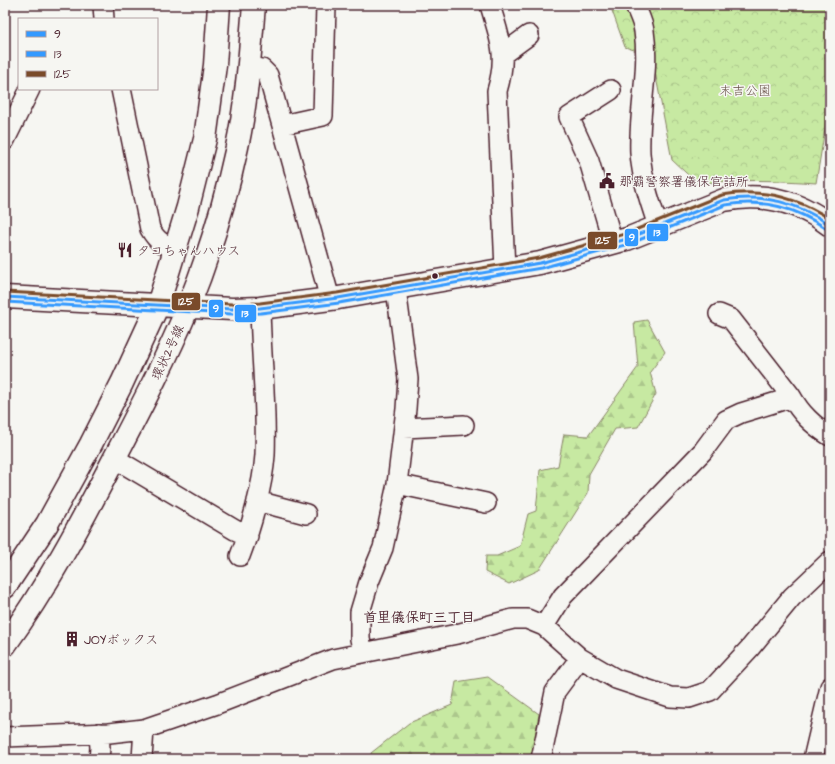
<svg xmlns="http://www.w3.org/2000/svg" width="835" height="764" viewBox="0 0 835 764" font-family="'Architects Daughter','Klee One',sans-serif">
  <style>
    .forest { fill: url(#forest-firs); stroke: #888466 }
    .park { fill: url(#park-crowns); stroke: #888466 }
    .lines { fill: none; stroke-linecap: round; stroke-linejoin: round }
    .minor-casing { stroke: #4a1f2b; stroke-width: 22 }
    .major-casing { stroke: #4a1f2b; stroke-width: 25 }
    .minor { stroke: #f6f6f2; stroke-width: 19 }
    .major { stroke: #f6f6f2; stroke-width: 22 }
    .bus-1-casing { stroke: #f6f6f2; stroke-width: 6 }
    .bus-2-casing { stroke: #f6f6f2; stroke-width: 6 }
    .bus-3-casing { stroke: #f6f6f2; stroke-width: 6 }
    .bus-1 { stroke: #39f; stroke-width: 3 }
    .bus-2 { stroke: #39f; stroke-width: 3 }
    .bus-3 { stroke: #7a4b2a; stroke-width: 3 }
    .bus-dot { fill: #4a1f2b; stroke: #f6f6f2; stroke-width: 1.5 }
    .labels { text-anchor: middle; stroke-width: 3; stroke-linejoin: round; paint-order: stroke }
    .park-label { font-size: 13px; fill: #695249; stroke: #f6f6f2 }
    .poi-label { font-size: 13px; fill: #4a1f2b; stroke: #f6f6f2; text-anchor: start }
    .street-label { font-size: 13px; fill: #4a1f2b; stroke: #f6f6f2 }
    .neighbourhood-label { font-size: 14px; font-weight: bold; fill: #4a1f2b; stroke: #f6f6f2 }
    .line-badge { stroke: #f6f6f2; stroke-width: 1.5 }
    .badge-label { font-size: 11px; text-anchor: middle; font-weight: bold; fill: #fff }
  </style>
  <defs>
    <pattern id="forest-firs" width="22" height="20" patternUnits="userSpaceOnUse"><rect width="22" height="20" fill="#c7e9a2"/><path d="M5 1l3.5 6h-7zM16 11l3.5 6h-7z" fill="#acc78c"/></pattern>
    <pattern id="park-crowns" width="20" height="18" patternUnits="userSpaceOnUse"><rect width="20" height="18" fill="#c7e9a2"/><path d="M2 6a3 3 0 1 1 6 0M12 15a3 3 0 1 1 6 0" fill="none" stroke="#acc78c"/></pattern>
  </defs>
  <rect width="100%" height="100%" fill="#f6f6f2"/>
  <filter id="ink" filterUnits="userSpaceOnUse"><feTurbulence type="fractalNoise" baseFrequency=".025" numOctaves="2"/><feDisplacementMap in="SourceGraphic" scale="8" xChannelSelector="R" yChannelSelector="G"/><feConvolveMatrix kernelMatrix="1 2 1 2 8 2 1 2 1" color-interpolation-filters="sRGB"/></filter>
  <g filter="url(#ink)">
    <!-- forest -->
    <path class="forest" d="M647 320 665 352 650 372 656 394 638 427 615 429 589 474 588 493 539 570 509 584 485 572 486 556H497L520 546 528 514 536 511 540 470 558 466 564 434 588 436 638 367 634 322Z
      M488 677 539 714 531 759H372L371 753 409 723 452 705 456 682Z"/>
    <!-- park -->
    <path class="park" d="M610 5H830V98L816 183C776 180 737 179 698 184L672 160 652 56 625 47Z"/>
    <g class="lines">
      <defs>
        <path id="minor" d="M103 5 104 19
          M490 5C500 40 508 54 497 91L505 269
          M635 5C638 13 643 22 644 31 650 71 638 112 640 153 642 179 650 202 658 226
          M503 54 529 35
          M249 68 262 69 268 75 330 299
          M121 89 150 229C157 241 162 244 176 249
          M611 90 569 117 589 161 613 243
          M282 125 323 116 326 5
          M5 140 30 89
          M719 314 731 319 791 396
          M404 428 464 425
          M114 458 235 530 248 536
          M397 484 486 503
          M257 501 306 514
          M240 556C251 528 263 485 265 455 267 406 261 357 260 308
          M544 626 563 596 703 451 726 420 741 413 780 401 791 396C801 414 813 425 830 436
          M363 653 360 639V612L369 582 383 548 397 484 406 409 408 379 396 289
          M5 737 109 733 144 729 217 704 333 659 457 634 513 619H527L544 626 580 658 616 679 670 697 689 698 710 691 750 648 792 597 830 561
          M99 759 100 748 99 733
          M142 759 144 729
          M541 759 555 692 580 658
          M813 759 830 687"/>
        <path id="major" d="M5 297 232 309 260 308 338 298 540 263 627 239 724 200C763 192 798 201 830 225
          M5 587 47 524 91 444 122 383 158 305 188 207 205 139 215 65 219 5
          M5 645C47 587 80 525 113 461 139 411 166 360 188 307 209 256 225 202 237 147 247 101 250 52 254 5"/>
      </defs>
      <!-- minor casing -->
      <use href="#minor" class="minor-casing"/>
      <!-- major casing -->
      <use href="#major" class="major-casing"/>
      <!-- minor -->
      <use href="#minor" class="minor"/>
      <!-- major -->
      <use href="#major" class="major"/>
      <defs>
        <path id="bus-1" d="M5 297 232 309 260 308 338 298 540 263 627 239 724 200C764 194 797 202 830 225"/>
        <path id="bus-2" d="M5 302 232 314 261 313 339 303 541 268 629 244 725 205C764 199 795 207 827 229"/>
        <path id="bus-3" d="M5 292 232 304 260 303 337 293 539 258 625 234 722 195C761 188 797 197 830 219"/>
      </defs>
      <!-- bus-1 casing -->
      <use href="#bus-1" class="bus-1-casing"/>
      <!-- bus-2 casing -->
      <use href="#bus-2" class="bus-2-casing"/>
      <!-- bus-3 casing -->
      <use href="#bus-3" class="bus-3-casing"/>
      <!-- bus-1 -->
      <use href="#bus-1" class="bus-1"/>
      <!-- bus-2 -->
      <use href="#bus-2" class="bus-2"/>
      <!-- bus-3 -->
      <use href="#bus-3" class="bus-3"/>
    </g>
  </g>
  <!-- icons -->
  <defs>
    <symbol id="civic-bare" viewBox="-9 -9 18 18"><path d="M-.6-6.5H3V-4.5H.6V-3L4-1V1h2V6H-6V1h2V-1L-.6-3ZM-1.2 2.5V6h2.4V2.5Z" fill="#4a1f2b" stroke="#f6f6f2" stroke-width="2.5" paint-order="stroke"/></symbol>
    <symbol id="restaurant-bare" viewBox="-9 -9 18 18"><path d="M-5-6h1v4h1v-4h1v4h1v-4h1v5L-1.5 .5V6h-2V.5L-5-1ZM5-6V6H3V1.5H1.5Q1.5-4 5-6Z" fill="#4a1f2b" stroke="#f6f6f2" stroke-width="2.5" paint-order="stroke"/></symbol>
    <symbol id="building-bare" viewBox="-9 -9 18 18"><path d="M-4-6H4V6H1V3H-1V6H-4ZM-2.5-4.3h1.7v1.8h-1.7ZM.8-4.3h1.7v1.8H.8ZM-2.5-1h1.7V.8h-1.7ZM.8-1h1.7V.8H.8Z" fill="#4a1f2b" stroke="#f6f6f2" stroke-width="2.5" paint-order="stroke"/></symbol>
  </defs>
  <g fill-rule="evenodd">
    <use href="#civic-bare" x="596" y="170" width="22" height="22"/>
    <use href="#restaurant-bare" x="114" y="239" width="22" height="22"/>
    <use href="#building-bare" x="61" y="628" width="22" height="22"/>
  </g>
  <!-- markers -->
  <circle class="bus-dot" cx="435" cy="276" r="3.5"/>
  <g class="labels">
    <!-- park labels -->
    <g class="park-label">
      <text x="745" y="95">末吉公園</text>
    </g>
    <!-- poi labels -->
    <g class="poi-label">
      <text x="619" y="186">那覇警察署儀保官詰所</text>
      <text x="137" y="255">タコちゃんハウス</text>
      <text x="84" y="644">JOYボックス</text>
    </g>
    <!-- street labels -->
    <g class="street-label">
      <text transform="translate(167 352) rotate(-65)" y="5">環状2号線</text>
    </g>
    <!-- neighbourhood labels -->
    <g class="neighbourhood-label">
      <text x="419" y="622">首里儀保町三丁目</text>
    </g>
  </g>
  <g class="line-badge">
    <rect x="646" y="223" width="23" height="19" rx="4" fill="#39f"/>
    <rect x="624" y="228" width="15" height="19" rx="4" fill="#39f"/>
    <rect x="587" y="231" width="31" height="19" rx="4" fill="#7a4b2a"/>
    <rect x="171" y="292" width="30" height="19" rx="4" fill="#7a4b2a"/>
    <rect x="208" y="299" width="16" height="19" rx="4" fill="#39f"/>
    <rect x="234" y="304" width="23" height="19" rx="4" fill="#39f"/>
  </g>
  <g class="badge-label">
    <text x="657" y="236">13</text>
    <text x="632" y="241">9</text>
    <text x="603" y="244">125</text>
    <text x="186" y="305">125</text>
    <text x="216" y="312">9</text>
    <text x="245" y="317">13</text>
  </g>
  <!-- margin -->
  <rect width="835" height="764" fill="none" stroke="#f6f6f2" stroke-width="20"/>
  <rect x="10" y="10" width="815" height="744" fill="none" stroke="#4a1f2b" stroke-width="1.5" filter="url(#ink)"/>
  <!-- legend -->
  <rect x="18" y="18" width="140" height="72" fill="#f6f6f2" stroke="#b1a0a2"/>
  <rect x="26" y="31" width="20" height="6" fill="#3399ff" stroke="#b1a0a2"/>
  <text x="54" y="38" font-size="12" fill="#4a1f2b">9</text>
  <rect x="26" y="51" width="20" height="6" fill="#3399ff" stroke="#b1a0a2"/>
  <text x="54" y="58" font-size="12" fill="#4a1f2b">13</text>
  <rect x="26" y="71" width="20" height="6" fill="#7a4b2a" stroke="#b1a0a2"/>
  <text x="54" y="78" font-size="12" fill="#4a1f2b">125</text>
</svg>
